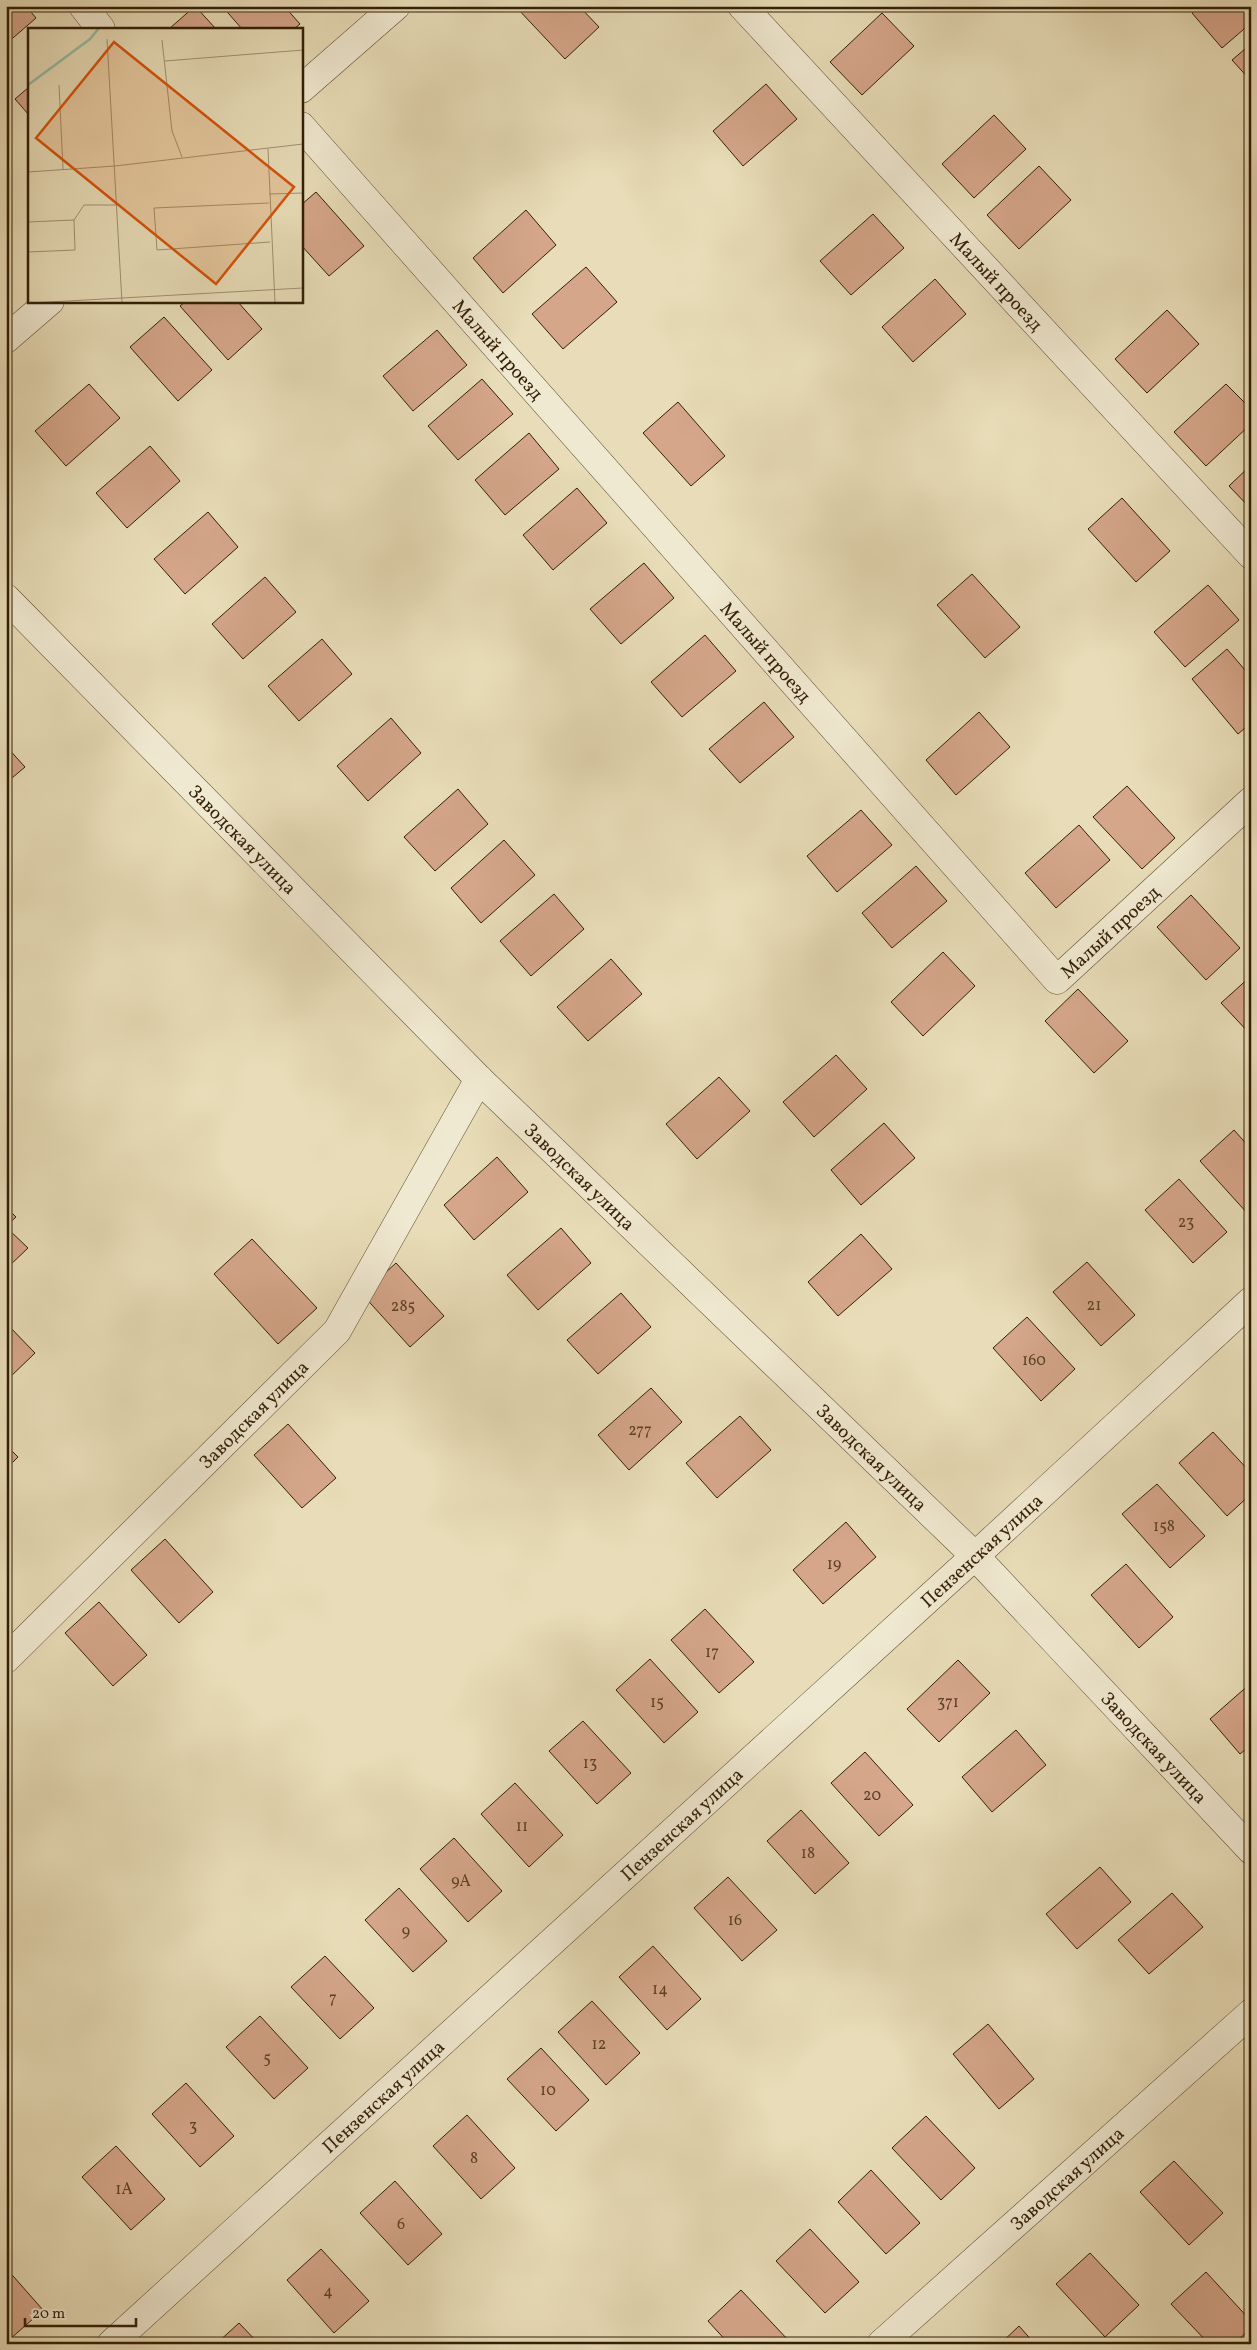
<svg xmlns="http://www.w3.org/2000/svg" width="1257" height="2350" viewBox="0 0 1257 2350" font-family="Vollkorn,serif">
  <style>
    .building { fill: #d5a68a; stroke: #331f06 }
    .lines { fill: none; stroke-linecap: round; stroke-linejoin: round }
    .minor-casing { stroke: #604e32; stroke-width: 29 }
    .minor { stroke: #f0e9d1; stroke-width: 28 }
    .labels { text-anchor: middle; stroke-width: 4.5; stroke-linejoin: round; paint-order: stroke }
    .number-label { font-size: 16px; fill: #5c4127 }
    .street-label { font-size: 19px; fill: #331f06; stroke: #f0e9d1 }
    .inset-river { fill: none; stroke: #98bdaa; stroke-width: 2.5 }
    .inset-road { fill: none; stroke: #a09171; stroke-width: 1 }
    .view { fill: #d6530b; fill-opacity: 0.15; stroke: #d6530b; stroke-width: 2.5 }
    .inset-edge { fill: none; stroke: #331f06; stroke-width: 2.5 }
  </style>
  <rect width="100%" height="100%" fill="#e8ddb8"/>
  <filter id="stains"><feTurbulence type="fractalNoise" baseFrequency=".004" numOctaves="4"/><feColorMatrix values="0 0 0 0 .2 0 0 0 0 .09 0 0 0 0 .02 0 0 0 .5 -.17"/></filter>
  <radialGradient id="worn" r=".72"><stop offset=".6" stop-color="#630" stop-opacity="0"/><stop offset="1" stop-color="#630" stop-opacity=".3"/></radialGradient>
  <!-- building -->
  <path class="building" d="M6 6H26L36 18 6 44Z
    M195 6 216 29H169Z
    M222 6H284L300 24 294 29H242Z
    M579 6 599 27 565 59 516 7Z
    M1199 6H1251V23L1222 48 1192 13Z
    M882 13 914 46 862 95 830 62Z
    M1251 44V81L1232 60Z
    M766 84 797 119 743 166 713 131Z
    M29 87V115L15 99Z
    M994 115 1026 149 974 198 942 164Z
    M1039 166 1071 200 1019 249 987 215Z
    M316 192 364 246 329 276 301 245V205Z
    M526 210 556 245 503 293 473 258Z
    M873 214 904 248 851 295 820 261Z
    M586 267 617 302 563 349 532 314Z
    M935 279 966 314 913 362 882 327Z
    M186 301H237L262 329 228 360 180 306Z
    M1167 310 1199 344 1147 393 1115 359Z
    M164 317 212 370 178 401 130 347Z
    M437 330 467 365 413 411 383 376Z
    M482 379 513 414 458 460 428 426Z
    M89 384 120 418 66 466 35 431Z
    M1226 384 1251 409V424L1206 466 1174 432Z
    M678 402 725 456 691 486 643 433Z
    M529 433 559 469 505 515 475 480Z
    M150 446 180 481 127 528 96 493Z
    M1251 465V509L1229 486Z
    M577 488 607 523 553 570 523 535Z
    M1122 498 1170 551 1136 582 1088 529Z
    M208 512 238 547 185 594 154 559Z
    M644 563 674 598 621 644 590 609Z
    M972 574 1020 627 985 658 937 605Z
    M265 577 296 612 243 659 212 624Z
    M1208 585 1239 620 1185 667 1154 632Z
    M705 635 736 671 682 717 651 682Z
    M322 639 352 674 299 721 268 686Z
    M1227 649 1251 677V723L1238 734 1192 679Z
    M764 702 794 737 740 783 709 749Z
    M979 712 1010 747 956 795 926 760Z
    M391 718 421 753 368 801 337 766Z
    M6 746 25 767 6 783Z
    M1127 786 1175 838 1142 869 1093 817Z
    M458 789 488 824 435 871 404 837Z
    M861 810 892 845 837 892 807 856Z
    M1079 825 1110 860 1056 908 1025 873Z
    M504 840 535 875 481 923 451 888Z
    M916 866 947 901 892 948 862 913Z
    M554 894 584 929 531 976 500 941Z
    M1191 895 1240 948 1206 980 1157 927Z
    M943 952 975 986 923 1036 891 1002Z
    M611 959 642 994 588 1041 557 1007Z
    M1251 976V1035L1221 1003Z
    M1078 989 1128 1041 1094 1073 1045 1021Z
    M836 1055 867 1089 814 1137 783 1102Z
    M719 1077 750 1111 697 1159 666 1124Z
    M884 1123 915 1158 861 1205 831 1170Z
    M1234 1130 1251 1149V1211L1248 1214 1200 1161Z
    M497 1157 528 1192 474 1240 444 1205Z
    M1179 1179 1227 1232 1193 1263 1145 1210Z
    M6 1207 16 1217 6 1226Z
    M6 1227 28 1248 6 1269Z
    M561 1228 591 1263 538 1310 507 1275Z
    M861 1234 892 1269 838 1316 808 1282Z
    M252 1239 317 1308 278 1344 214 1274Z
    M1087 1262 1135 1315 1101 1346 1053 1292Z
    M396 1263 444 1316 410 1347 362 1294Z
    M621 1293 651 1327 598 1374 567 1340Z
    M1027 1317 1075 1369 1041 1401 993 1348Z
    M6 1323 35 1353 6 1381Z
    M651 1388 682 1422 629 1470 598 1435Z
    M740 1416 771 1450 717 1498 686 1463Z
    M288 1424 336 1478 302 1508 254 1455Z
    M1213 1432 1251 1473V1494L1227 1516 1179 1463Z
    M6 1445 18 1457 6 1469Z
    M1157 1484 1205 1536 1170 1568 1122 1514Z
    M846 1522 876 1557 823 1604 793 1570Z
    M165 1539 213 1592 179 1623 131 1570Z
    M1126 1564 1173 1617 1139 1648 1091 1595Z
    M99 1602 147 1655 113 1686 65 1633Z
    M705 1609 754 1662 719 1693 671 1640Z
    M650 1659 698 1712 664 1743 616 1690Z
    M958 1660 990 1693 939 1742 907 1709Z
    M1251 1683V1745L1240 1754 1210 1719Z
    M583 1721 631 1773 597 1804 549 1751Z
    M1016 1730 1046 1765 992 1812 962 1777Z
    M865 1752 913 1805 879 1836 831 1783Z
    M515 1783 563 1835 529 1867 481 1814Z
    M801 1810 849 1863 815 1894 767 1841Z
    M454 1838 502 1891 468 1922 420 1869Z
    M1100 1867 1131 1902 1077 1949 1046 1914Z
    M728 1877 777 1930 742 1961 694 1908Z
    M399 1888 447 1941 413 1972 365 1920Z
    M1172 1893 1203 1927 1149 1974 1118 1940Z
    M653 1946 701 1999 667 2030 619 1977Z
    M325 1956 374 2008 340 2039 291 1987Z
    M592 2001 640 2053 606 2085 558 2032Z
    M260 2016 308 2068 274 2099 226 2047Z
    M988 2024 1034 2079 999 2109 953 2054Z
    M541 2048 589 2100 556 2131 507 2079Z
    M186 2083 234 2136 200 2167 152 2114Z
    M467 2115 515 2168 481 2199 433 2146Z
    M926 2116 975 2168 941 2200 892 2148Z
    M116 2146 165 2199 131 2230 82 2177Z
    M1174 2161 1223 2213 1189 2245 1140 2192Z
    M871 2170 920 2223 886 2254 838 2202Z
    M395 2181 442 2234 408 2265 360 2213Z
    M810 2229 859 2282 825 2313 776 2261Z
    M321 2249 369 2301 334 2333 287 2280Z
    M1090 2253 1139 2305 1105 2337 1056 2284Z
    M6 2268 43 2310 9 2340 6 2337Z
    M1206 2272 1251 2321V2328L1234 2344H1209L1171 2304Z
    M741 2290 790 2342 789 2344H729L708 2321Z
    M239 2323 259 2344H216Z
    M1019 2326 1035 2344H1000Z"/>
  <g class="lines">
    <defs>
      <g id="minor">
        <path d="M83 6 101 29"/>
        <path id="s1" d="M742 6 1251 555"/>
        <path d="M301 89 396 6"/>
        <path id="s2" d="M301 126 1057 980 1251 801"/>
        <path d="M6 339 50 301"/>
        <path id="s3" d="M6 598 479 1079 975 1556 1251 1850"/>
        <path id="s4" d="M6 1659 337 1331 479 1079"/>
        <path id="s5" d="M111 2344 975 1556 1251 1301"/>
        <path id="s6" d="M881 2344 1251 2013"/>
      </g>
    </defs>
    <!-- minor casing -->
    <use href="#minor" class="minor-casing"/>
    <!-- minor -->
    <use href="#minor" class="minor"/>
  </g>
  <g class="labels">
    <!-- number labels -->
    <g class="number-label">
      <text x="1186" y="1227">23</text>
      <text x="1094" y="1310">21</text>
      <text x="403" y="1311">285</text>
      <text x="1034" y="1365">160</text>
      <text x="640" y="1435">277</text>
      <text x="1164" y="1531">158</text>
      <text x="834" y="1569">19</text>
      <text x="712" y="1657">17</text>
      <text x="657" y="1707">15</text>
      <text x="948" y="1707">371</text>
      <text x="590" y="1768">13</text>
      <text x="872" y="1800">20</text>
      <text x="522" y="1831">11</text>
      <text x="808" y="1858">18</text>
      <text x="461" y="1886">9А</text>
      <text x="735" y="1925">16</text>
      <text x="406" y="1936">9</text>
      <text x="660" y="1994">14</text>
      <text x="333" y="2003">7</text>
      <text x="599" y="2049">12</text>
      <text x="267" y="2063">5</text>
      <text x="548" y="2095">10</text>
      <text x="193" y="2131">3</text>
      <text x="474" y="2163">8</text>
      <text x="124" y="2194">1А</text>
      <text x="401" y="2229">6</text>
      <text x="328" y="2296">4</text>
    </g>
    <!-- street labels -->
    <g class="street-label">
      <text dy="7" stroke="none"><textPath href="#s1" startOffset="375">Малый проезд</textPath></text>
      <text dy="7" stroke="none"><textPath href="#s2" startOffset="298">Малый проезд</textPath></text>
      <text dy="7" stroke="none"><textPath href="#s2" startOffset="702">Малый проезд</textPath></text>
      <text dy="7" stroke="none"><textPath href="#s3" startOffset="338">Заводская улица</textPath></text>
      <text dy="7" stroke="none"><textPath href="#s2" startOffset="1212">Малый проезд</textPath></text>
      <text dy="7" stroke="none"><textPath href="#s3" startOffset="815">Заводская улица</textPath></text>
      <text dy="7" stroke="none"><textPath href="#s4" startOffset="348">Заводская улица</textPath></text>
      <text dy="7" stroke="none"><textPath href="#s3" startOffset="1220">Заводская улица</textPath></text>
      <text dy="7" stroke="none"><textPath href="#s5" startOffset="1178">Пензенская улица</textPath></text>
      <text dy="7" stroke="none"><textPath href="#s3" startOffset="1625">Заводская улица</textPath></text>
      <text dy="7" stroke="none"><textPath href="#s5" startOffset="772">Пензенская улица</textPath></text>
      <text dy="7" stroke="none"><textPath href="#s5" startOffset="368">Пензенская улица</textPath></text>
      <text dy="7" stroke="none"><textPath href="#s6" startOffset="249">Заводская улица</textPath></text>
    </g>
  </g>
  <!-- overview -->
  <g transform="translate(28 28)">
    <rect width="275" height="275" fill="#e8ddb8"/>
    <path class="inset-river" d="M0 57 62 11 71 0"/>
    <path class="inset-road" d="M79 11 94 275M134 12 144 103 154 129M137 33 275 22M31 57 35 141M240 121 247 275M0 144 87 138 275 116M241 166 275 165M241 175 126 180 129 222 242 214M0 194 46 192M0 224 47 222 46 192 56 177H89M3 275 275 260"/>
    <path class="view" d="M86 14 266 159 188 256 8 110Z"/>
    <rect width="275" height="275" class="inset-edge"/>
  </g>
  <!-- margin -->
  <rect width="1257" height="2350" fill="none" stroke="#e8ddb8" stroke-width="25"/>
  <rect x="8" y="8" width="1242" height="2335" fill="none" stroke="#331f06" stroke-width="2.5"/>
  <rect x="12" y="12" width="1232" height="2325" fill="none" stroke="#331f06"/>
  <!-- scale -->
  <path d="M25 2318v8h111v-8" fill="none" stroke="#331f06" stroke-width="2.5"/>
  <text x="32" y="2318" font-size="15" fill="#331f06" stroke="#f0e9d1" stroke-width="4" paint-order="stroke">20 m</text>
  <rect width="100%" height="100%" filter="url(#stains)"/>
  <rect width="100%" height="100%" fill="url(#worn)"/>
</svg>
